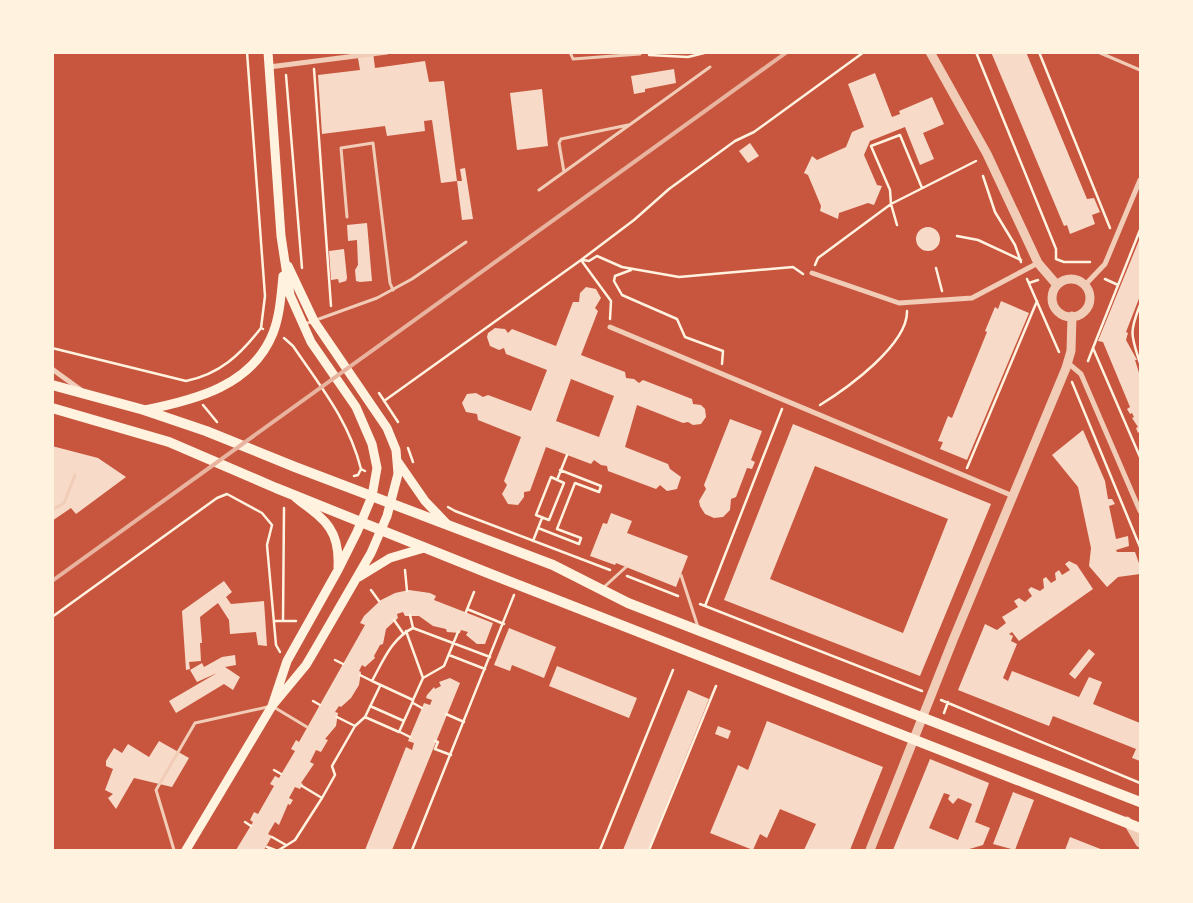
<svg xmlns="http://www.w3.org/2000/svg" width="1193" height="903" viewBox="0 0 1193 903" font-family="Mulish,sans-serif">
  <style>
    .building { fill: #f7dbc8; fill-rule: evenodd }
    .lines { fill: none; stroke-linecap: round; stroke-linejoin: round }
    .path { stroke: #fff3e0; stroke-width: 2.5 }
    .service { stroke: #f1ccb7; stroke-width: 3 }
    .minor { stroke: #f1ccb7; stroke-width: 5 }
    .tertiary { stroke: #f1ccb7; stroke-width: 9 }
    .secondary { stroke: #fff3e0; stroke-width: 9 }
    .primary { stroke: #fff3e0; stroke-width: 10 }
    .rail { stroke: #e9b49f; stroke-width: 4 }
  </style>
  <rect width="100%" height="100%" fill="#c8553d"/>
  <!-- building -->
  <path class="building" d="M357 52H373L375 68 425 61 429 82 444 81 457 181 441 183 432 120 424 121 425 131 387 136 385 126 322 134 318 75 360 70Z
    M991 52H1026L1087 199 1094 198 1100 212 1092 215 1095 224 1070 234 1067 225 1064 226Z
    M674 69 676 83 645 89V92L634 94 631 76Z
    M875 73 892 117 900 114 899 111 932 97 944 124 923 133 934 159 920 165 905 127 870 141 864 155 877 185 882 186 874 205 868 203 839 213 838 219 820 211 821 206 808 175 804 173 812 156 817 160 846 147 852 132 864 127 848 84Z
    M542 89 548 146 517 150 510 93Z
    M750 143 759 156 748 163 739 151Z
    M465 168 473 219 462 220 457 181H462L460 169Z
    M367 223 372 281 360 282 356 281 355 270 358 265 357 240 348 241 347 225Z
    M916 239a12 12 0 1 1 24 0a12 12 0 1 1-24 0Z
    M1140 238V296L1126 332 1128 333 1126 340 1137 360H1135L1140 376V431L1138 433 1136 428 1138 427 1132 418 1134 417 1132 413 1130 414 1127 409 1130 407 1103 342 1098 341Z
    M344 249 347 278 346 281 339 283 338 279 331 280 329 251Z
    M586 287 596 289 601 298 595 308 598 311 581 355 625 372 626 378 634 379 639 383 643 380 692 399 693 404 701 405 705 409 706 417 701 424 693 425 688 422 683 423 637 405 625 447 668 464 670 469 681 477 677 489 667 491 660 485 656 489 608 471 607 466 601 465 594 460 591 464 546 447 530 491 524 492V497L518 505 508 504 502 494 507 485 504 481 521 437 478 420 477 414 466 412 462 403 467 394 476 393 483 397 488 395 531 411 547 370 506 354 504 348 499 350 490 346 487 337 488 333 495 328 505 329 508 333 512 329 556 346 573 302H579L580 293ZM571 379 614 396 599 437 556 421Z
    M1001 301 1029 313 967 460 940 449 943 442 938 441 948 416 952 418 987 332 985 331 995 307 998 309Z
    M730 419 762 431 751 460 755 462 752 469 747 468 736 497 731 499 730 510 723 517 714 518 705 514 700 506 699 501 706 489 704 485Z
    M793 424 991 504 920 676 724 600ZM815 466 948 519 903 633 770 579Z
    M1083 430 1105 481 1108 499H1112L1115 504 1109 506 1116 539 1128 536 1129 546 1116 550 1117 552H1135L1140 566V574L1118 577 1107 587 1089 566 1091 548 1078 487 1052 455Z
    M52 446 98 458 126 477 76 514 71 508 52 521Z
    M611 513 632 521 627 533 688 556 676 587 616 563 615 565 590 556 603 523 607 524Z
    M1069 561 1077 565 1093 589 1019 641 1012 632 1009 634 1013 636 1011 641 1017 644 1003 678 1008 681 1012 671 1079 697 1089 677 1102 682 1093 704 1140 723V761L1132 758 1136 749 1053 716 1049 726 958 690 985 624 997 630 1006 623 1002 617 1018 607 1014 601 1019 598 1025 602 1032 596 1028 590 1031 587 1040 591 1044 588 1043 579 1046 577 1051 583 1056 580 1055 573 1059 570 1062 575 1070 570 1065 564Z
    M224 581 232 592 226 597 231 604 264 601 267 646 258 645 256 632 230 634 229 620 218 603 200 617 202 643H200L201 661 189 662 190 669 186 670 182 611Z
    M409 590 430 593 436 596 434 600 493 623 485 644H477L466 635 468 632 461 630 460 633 447 632 446 629 433 626 419 616H405L403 612 397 614 398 618 386 629 383 644 380 645 374 656 375 658 365 667 362 665 359 671 361 672 359 685 351 698 341 707 339 706 335 712 338 713 336 726 325 739 328 740 321 752 316 750 310 762 314 764 301 783 303 784 300 789 295 787 289 798 293 800 290 805 288 804 279 825 275 822 268 834 272 836 264 850H236L253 822 250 820 254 812 258 814 274 786 270 784 275 776 279 778 295 751 291 749 296 740 299 742 365 625 360 623 364 616 381 600 395 593Z
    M509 628 556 647 544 678 512 665 510 671 494 665Z
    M1089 649 1095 654 1075 679 1069 674Z
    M235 655 236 665 225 667 240 677 233 690 224 684 176 713 169 701 217 673 197 682 190 670 202 663 204 667 222 657Z
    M557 666 637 698 629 718 549 686Z
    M450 678 460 683 392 850H365L406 747 412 750 414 743 408 741 424 703 430 705 432 700 426 698 427 695 434 687 435 689 441 686 439 682Z
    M688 690 709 699 648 850H623Z
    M767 721 883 767 850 850H804L816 824 780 809 767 838 760 834 753 850 710 833 738 765 748 770Z
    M718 726 731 731 728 739 715 734Z
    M159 741 189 758 172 787 134 778 116 809 108 798 113 794 105 790 113 769 106 766V761L114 748 122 753 128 744 149 757Z
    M930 759 989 783 975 822 990 828 983 845 966 850H893ZM944 793 950 795 948 799 953 804 958 798 972 804 958 840 929 828Z
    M1013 792 1034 800 1015 850 993 844Z
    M1070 837 1103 850H1065Z"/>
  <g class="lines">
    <!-- path -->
    <path class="path" d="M247 52 265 296 261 328 263 329
      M976 52 1056 249V259L1064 262H1090
      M1039 52 1110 228
      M649 55 688 57 708 52
      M314 69 331 306
      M286 75 302 268
      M983 176 995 212 1015 245 1021 262
      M897 225 891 204 890 190 871 146 900 135 922 188
      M1140 230 1093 348 1140 457
      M957 236 978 240 1021 260
      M581 260 611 301 610 319
      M583 260 589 261 597 256 622 267 679 277 793 267 803 274
      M815 265 818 258 891 204 976 161
      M936 268 942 291
      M631 270 615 276 614 281 622 295 677 319 685 337 723 351 722 364
      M1027 279 1059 352
      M1105 279 1118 285
      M1029 283 1038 280
      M1140 305C1129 333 1131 335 1140 363
      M284 338 293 346C321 387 349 421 361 469L365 471
      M52 348 186 381C220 374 240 355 261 328
      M1088 361 1093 348
      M1072 382 1140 547
      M379 393 398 422
      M384 401 581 260 634 220 669 189 735 141 754 132 864 52
      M203 405 217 422
      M820 405C846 389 908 345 907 311
      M408 448 413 462
      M967 468 1037 301
      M354 476 358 475 361 469
      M551 477 564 483 549 520 536 515Z
      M557 480 567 455
      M448 507 455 511 610 570
      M538 528 579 544 581 538 557 529 575 483 599 492 601 486 560 470
      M533 541 542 518
      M405 570 407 591
      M627 576 678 596
      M371 590 379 601
      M700 604 922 691
      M705 606 782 409
      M467 609 504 624
      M466 612 474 592
      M410 615 413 628 490 657
      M52 617 217 498 227 494 262 513 272 525 267 545 276 645 280 652
      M394 620 403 633
      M274 621H296
      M283 621 284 508
      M413 628C392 638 383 661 372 681L413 700 423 678
      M406 631 423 678 444 666 458 632
      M449 655 485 669
      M335 660 343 664
      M360 675 372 681
      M380 686 365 717 399 732 413 701
      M941 700 1140 783
      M313 701 320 705
      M413 703 422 708
      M370 706 404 721
      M944 713 948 702
      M446 714 464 722
      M337 717 355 726
      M400 732 410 737
      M435 741 438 742 435 749 451 755
      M274 770 281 774
      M302 786 322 798 335 775 332 766 355 726 365 717
      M245 822 251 826
      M272 837 286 845
      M267 847 275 850
      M279 850 295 840 322 798
      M412 850 514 595
      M600 850 673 670
      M649 850 716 686"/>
    <!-- service -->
    <path class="service" d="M570 52 573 59 640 54
      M1098 52 1140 70
      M564 172 559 143 561 139 628 125
      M539 190 710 67
      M347 217 341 148 373 143 390 283 393 290
      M305 324 377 298 412 279 466 242
      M52 510 64 503 75 475
      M681 575 698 627
      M603 588 626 567
      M174 850 156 790 195 723 272 706 307 727"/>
    <!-- minor -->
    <path class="minor" d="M269 67 387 52
      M812 273 899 303 972 298 1038 263
      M1085 285 1105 264 1140 180
      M610 327 1013 496
      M1068 363 1081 374 1140 511
      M52 369 81 390"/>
    <!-- tertiary -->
    <path class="tertiary" d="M930 52 987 154 1038 263 1057 285
      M1052 298a19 19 0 1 1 38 0a19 19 0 1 1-38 0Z
      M1127 821 1140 843
      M870 850 953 640 1066 368 1071 351 1072 316"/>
    <!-- secondary -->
    <path class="secondary" d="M268 52 281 236 290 295 311 342 356 407 372 444 377 468 372 496 357 532 338 570 287 661 272 706
      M145 410C195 400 252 386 273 333 280 315 281 295 283 276
      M398 462 425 501 447 524
      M296 498C325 520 340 529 338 567
      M359 577 390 558 424 548
      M186 850 272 706 306 665 316 648 371 553 387 516 398 474 396 450 387 428 314 321 288 266"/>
    <!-- primary -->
    <path class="primary" d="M52 385 144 410 206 431 295 467 553 565 628 603 1140 802
      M52 408 169 442 276 488 488 573 1140 828"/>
    <!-- rail -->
    <path class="rail" d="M52 581 787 52"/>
  </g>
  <!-- border -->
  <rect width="1193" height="903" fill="none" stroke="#fff3e0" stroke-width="108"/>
</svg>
